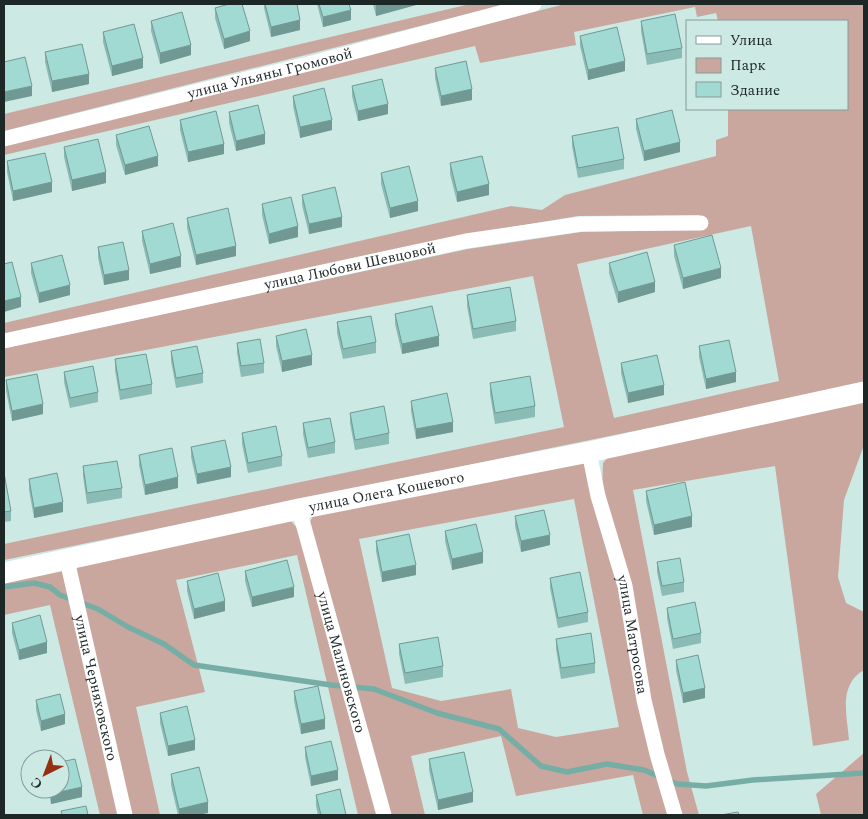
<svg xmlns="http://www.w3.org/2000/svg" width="868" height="819" viewBox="0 0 868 819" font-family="Spectral,serif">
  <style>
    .green { fill: #c9a79e; fill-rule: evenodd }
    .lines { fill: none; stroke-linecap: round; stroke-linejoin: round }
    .stream { stroke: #76aea6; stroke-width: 5.5 }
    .street { stroke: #fff; stroke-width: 15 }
    .secondary { stroke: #fff; stroke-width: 21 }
    .wall { fill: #8abbb5 }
    .shaded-wall { fill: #719993 }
    .building { fill: #a1dad2; stroke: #719993 }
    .labels { text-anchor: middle; stroke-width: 4; stroke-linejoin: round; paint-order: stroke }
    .street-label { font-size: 15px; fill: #1d2826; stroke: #cce9e4 }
  </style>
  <rect width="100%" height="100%" fill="#cce9e4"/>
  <!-- green -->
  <path class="green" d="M470 4H507L4 131V114Z
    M565 4H864V384L4 560V544L564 427 533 276 4 377V348L468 249 581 232 701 229 699 215 578 216 470 234 4 335V323L511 206 542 210 565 195 716 156V140L728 136V109H847V21H718L716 13 697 17 695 7 574 32 576 45 480 63 475 46 4 155V146ZM751 226 779 381 614 418 577 264Z
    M864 401V445L844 500 838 577 846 603 864 612V670C838 685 847 715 849 740L813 746 775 466 633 490 687 772 699 815H681L667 774 602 491 603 463 609 456Z
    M580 460 584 464 620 587 671 815H643L633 775 516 796 501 736 411 756 425 815H388L309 524 313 516ZM574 499 619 727 556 737 518 728 511 689 441 701 392 688 359 539Z
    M291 521 297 528 379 815H358L297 555 176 580 205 692 136 707 160 815H129L74 575 76 564Z
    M61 566 120 815H100L50 605 4 615V578Z
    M864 753V815H821L816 794Z"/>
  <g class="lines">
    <!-- stream -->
    <path class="stream" d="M4 587 34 583 50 587 60 595 98 609 128 627 164 644 194 665 331 685 374 689 437 713 499 729 541 766 567 772 607 764 644 770 677 784 706 786 753 780 864 773"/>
    <!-- street -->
    <g class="street">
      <path id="s1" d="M4 139 316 62 534 4"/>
      <path id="s2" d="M4 341 466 241 581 224 701 223"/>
      <path id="s3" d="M589 452 598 496 625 586 644 700 657 754 675 815"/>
      <path id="s4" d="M299 509 384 815"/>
      <path id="s5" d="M67 560 125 815"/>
    </g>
    <!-- secondary -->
    <path class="secondary" id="s6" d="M4 573 299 509 589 452 864 392"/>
  </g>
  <!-- wall -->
  <path class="wall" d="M264 4H297L300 30 271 37 264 8Z
    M317 4H349L351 20 323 27Z
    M373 4H416V5L376 16Z
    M215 8 250 41 224 49 215 18Z
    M151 21 191 55 160 64 151 31Z
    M641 21 682 48V58L647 65 641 31Z
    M103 32 143 68 112 76 103 42Z
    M580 36 625 71 588 80 580 46Z
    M45 52 89 84 52 92 45 62Z
    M435 68 472 100 441 106 435 78Z
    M352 86 388 114 358 121 352 96Z
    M293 96 332 130 300 138 293 106Z
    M229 112 265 144 236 151 229 123Z
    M636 119 680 152 644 161 636 129Z
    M180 120 224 154 188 162 180 130Z
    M116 135 158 166 125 175 116 145Z
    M572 136 624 159V169L578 178 572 146Z
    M64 147 106 183 72 191 64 157Z
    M7 161 52 192 13 201 7 172Z
    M450 163 489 195 457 202 450 174Z
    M381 173 418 211 390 218 381 184Z
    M302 195 342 227 309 234 302 205Z
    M262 204 298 237 269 244 262 215Z
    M187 218 236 256 196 265 187 228Z
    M142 231 181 267 150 274 142 241Z
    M674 245 721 278 683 289 674 256Z
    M98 247 129 280 104 285 98 258Z
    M31 263 70 295 39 303 31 273Z
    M609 263 655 292 618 303 609 273Z
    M467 295 516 321V331L473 339 467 306Z
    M395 314 439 346 402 354 395 324Z
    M337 322 376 342V353L343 359 337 333Z
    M276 336 312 365 282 372 276 346Z
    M237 343 264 363V373L241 377 237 353Z
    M699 346 736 382 706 389 699 357Z
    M171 351 203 373V383L176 388 171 361Z
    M115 359 152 384V394L120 400 115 370Z
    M621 363 664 395 628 403 621 373Z
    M64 372 98 392V402L70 408 64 382Z
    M6 380 43 414 12 421 6 391Z
    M490 383 535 406V417L495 424 490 394Z
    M411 401 453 432 416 439 411 411Z
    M350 413 389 433V444L355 450 350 423Z
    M303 423 335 442V453L308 458 303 434Z
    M242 433 282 456V466L248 473 242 444Z
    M191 447 231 477 197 484 191 457Z
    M139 455 178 488 145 495 139 465Z
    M83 466 122 488V498L87 504 83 476Z
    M4 473 11 511V521L4 522Z
    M29 479 63 512 34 518 29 490Z
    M646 491 692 527 654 535 646 501Z
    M515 516 550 545 521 552 515 526Z
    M445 531 483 563 452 570 445 541Z
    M376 541 416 575 382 582 376 551Z
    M657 562 684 582V592L662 596 657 572Z
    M245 571 294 597 252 607 245 581Z
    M550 578 588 612V622L558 628 550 588Z
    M187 581 225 611 194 619 187 591Z
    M667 608 701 633V643L673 649 667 618Z
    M12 623 47 653 19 660 12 633Z
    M556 639 595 663V673L561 679 556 649Z
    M399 644 443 666V677L405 684 399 654Z
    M676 660 705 698 683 703 676 670Z
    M294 691 325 729 301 734 294 701Z
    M36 700 65 724 41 731 36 710Z
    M160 713 195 750 168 756 160 723Z
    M305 747 338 780 311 786 305 757Z
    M429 759 473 802 438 810 429 770Z
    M171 774 208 813 197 815H178L171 785Z
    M48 789H60L82 797 51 804Z
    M316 795 346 815H318L316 806Z"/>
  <!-- shaded-wall -->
  <path class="shaded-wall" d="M382 4H416V5L376 16V5Z
    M351 10V20L323 27V17Z
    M300 20V30L271 37V27Z
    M250 31V41L224 49V39Z
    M191 45V55L160 64V53Z
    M143 58V68L112 76V66Z
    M625 61V71L588 80V70Z
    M89 74V84L52 92V81Z
    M32 86V96L4 102V92Z
    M472 89V100L441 106V96Z
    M388 104V114L358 121V111Z
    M332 120V130L300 138V127Z
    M265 134V144L236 151V141Z
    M680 142V152L644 161V151Z
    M224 144V154L188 162V152Z
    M158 156V166L125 175V165Z
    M106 172V183L72 191V180Z
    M52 182V192L13 201V191Z
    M489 184V195L457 202V192Z
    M418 201V211L390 218V208Z
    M342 217V227L309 234V224Z
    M298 226V237L269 244V234Z
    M236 246V256L196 265V255Z
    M181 256V267L150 274V264Z
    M721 268V278L683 289V278Z
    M129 270V280L104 285V275Z
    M655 282V292L618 303V292Z
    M70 285V295L39 303V293Z
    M21 297V307L4 312V301Z
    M439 336V346L402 354V344Z
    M312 355V365L282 372V361Z
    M736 372V382L706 389V379Z
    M664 385V395L628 403V393Z
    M43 404V414L12 421V411Z
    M453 422V432L416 439V429Z
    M231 467V477L197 484V474Z
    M178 477V488L145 495V485Z
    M63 502V512L34 518V508Z
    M692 516V527L654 535V525Z
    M550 535V545L521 552V541Z
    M483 552V563L452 570V559Z
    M416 565V575L382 582V572Z
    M294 587V597L252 607V597Z
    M225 601V611L194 619V609Z
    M47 642V653L19 660V650Z
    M705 688V698L683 703V693Z
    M65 714V724L41 731V721Z
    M325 719V729L301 734V724Z
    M195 740V750L168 756V746Z
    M338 770V780L311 786V776Z
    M82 787V797L51 804V794Z
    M473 792V802L438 810V800Z
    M208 802V813L197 815H179V809Z"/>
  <!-- building -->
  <path class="building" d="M229 4H242L250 31 224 39 215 8Z
    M265 4H297L300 20 271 27Z
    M319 4H349L351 10 323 17Z
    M182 12 191 45 160 53 151 21Z
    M675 14 682 48 647 54 641 21Z
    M134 24 143 58 112 66 103 32Z
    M617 27 625 61 588 70 580 36Z
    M82 44 89 74 52 81 45 52Z
    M25 57 32 86 4 92V62Z
    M466 61 472 89 441 96 435 68Z
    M382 79 388 104 358 111 352 86Z
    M324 88 332 120 300 127 293 96Z
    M258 105 265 134 236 141 229 112Z
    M672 110 680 142 644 151 636 119Z
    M216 111 224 144 188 152 180 120Z
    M149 126 158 156 125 165 116 135Z
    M618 127 624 159 578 168 572 136Z
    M98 139 106 172 72 180 64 147Z
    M45 153 52 182 13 191 7 161Z
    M482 156 489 184 457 192 450 163Z
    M409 166 418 201 390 208 381 173Z
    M335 187 342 217 309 224 302 195Z
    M291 197 298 226 269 234 262 204Z
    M228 208 236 246 196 255 187 218Z
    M173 223 181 256 150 264 142 231Z
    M712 235 721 268 683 278 674 245Z
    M123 242 129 270 104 275 98 247Z
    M647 252 655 282 618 292 609 263Z
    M62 255 70 285 39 293 31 263Z
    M12 262 21 297 4 301V264Z
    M510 287 516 321 473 329 467 295Z
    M432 306 439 336 402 344 395 314Z
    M371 316 376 342 343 349 337 322Z
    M306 329 312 355 282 361 276 336Z
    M260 339 264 363 241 366 237 343Z
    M729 340 736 372 706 379 699 346Z
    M197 346 203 373 176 378 171 351Z
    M146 354 152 384 120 390 115 359Z
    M657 355 664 385 628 393 621 363Z
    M93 366 98 392 70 398 64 372Z
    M37 374 43 404 12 411 6 380Z
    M530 376 535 406 495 413 490 383Z
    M447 393 453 422 416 429 411 401Z
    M384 406 389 433 355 440 350 413Z
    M330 418 335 442 308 448 303 423Z
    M276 426 282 456 248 463 242 433Z
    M225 440 231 467 197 474 191 447Z
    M172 448 178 477 145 485 139 455Z
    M117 461 122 488 87 493 83 466Z
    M4 473 11 511 4 512Z
    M57 473 63 502 34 508 29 479Z
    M685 482 692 516 654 525 646 491Z
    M544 510 550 535 521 541 515 516Z
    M476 524 483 552 452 559 445 531Z
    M409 534 416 565 382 572 376 541Z
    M680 558 684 582 662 586 657 562Z
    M287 560 294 587 252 597 245 571Z
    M580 572 588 612 558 618 550 578Z
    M218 573 225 601 194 609 187 581Z
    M695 602 701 633 673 639 667 608Z
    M40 615 47 642 19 650 12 623Z
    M591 633 595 663 561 668 556 639Z
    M438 637 443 666 405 673 399 644Z
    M698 655 705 688 683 693 676 660Z
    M318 686 325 719 301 724 294 691Z
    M60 694 65 714 41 721 36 700Z
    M187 706 195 740 168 746 160 713Z
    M331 741 338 770 311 776 305 747Z
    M464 752 473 792 438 800 429 759Z
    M75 759 82 787 51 794 50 789H60V762Z
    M199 767 208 802 179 809 171 774Z
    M340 789 346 815H321L316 795Z
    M86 806 88 815H62L61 811Z
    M738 812 739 815H721Z"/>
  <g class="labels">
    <!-- street labels -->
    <g class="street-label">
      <text dy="5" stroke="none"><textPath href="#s1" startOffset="274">улица Ульяны Громовой</textPath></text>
      <text dy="5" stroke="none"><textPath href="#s2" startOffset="354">улица Любови Шевцовой</textPath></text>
      <text dy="5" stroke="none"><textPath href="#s6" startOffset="391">улица Олега Кошевого</textPath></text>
      <text dy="5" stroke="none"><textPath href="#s3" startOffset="188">улица Матросова</textPath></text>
      <text dy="5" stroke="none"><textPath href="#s4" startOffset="159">улица Малиновского</textPath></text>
      <text dy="5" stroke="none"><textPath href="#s5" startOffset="131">улица Черняховского</textPath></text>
    </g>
  </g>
  <!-- border -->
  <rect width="868" height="819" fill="none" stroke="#1d2826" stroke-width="10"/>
  <!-- legend -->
  <rect x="686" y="20" width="162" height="90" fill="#cce9e4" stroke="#869c98"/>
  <rect x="696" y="36" width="25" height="8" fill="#ffffff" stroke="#869c98"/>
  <text x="730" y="45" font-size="15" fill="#1d2826">Улица</text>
  <rect x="696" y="58" width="25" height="15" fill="#c9a79e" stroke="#869c98"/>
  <text x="730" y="70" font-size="15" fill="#1d2826">Парк</text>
  <rect x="696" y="82" width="25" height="15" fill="#a1dad2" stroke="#869c98"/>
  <text x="730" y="95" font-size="15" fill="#1d2826">Здание</text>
  <!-- north arrow -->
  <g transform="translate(45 774) rotate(222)"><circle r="24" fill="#cce9e4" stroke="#869c98"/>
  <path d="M0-4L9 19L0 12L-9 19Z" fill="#962e13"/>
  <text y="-8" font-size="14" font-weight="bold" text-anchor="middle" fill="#1d2826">С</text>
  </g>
</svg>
